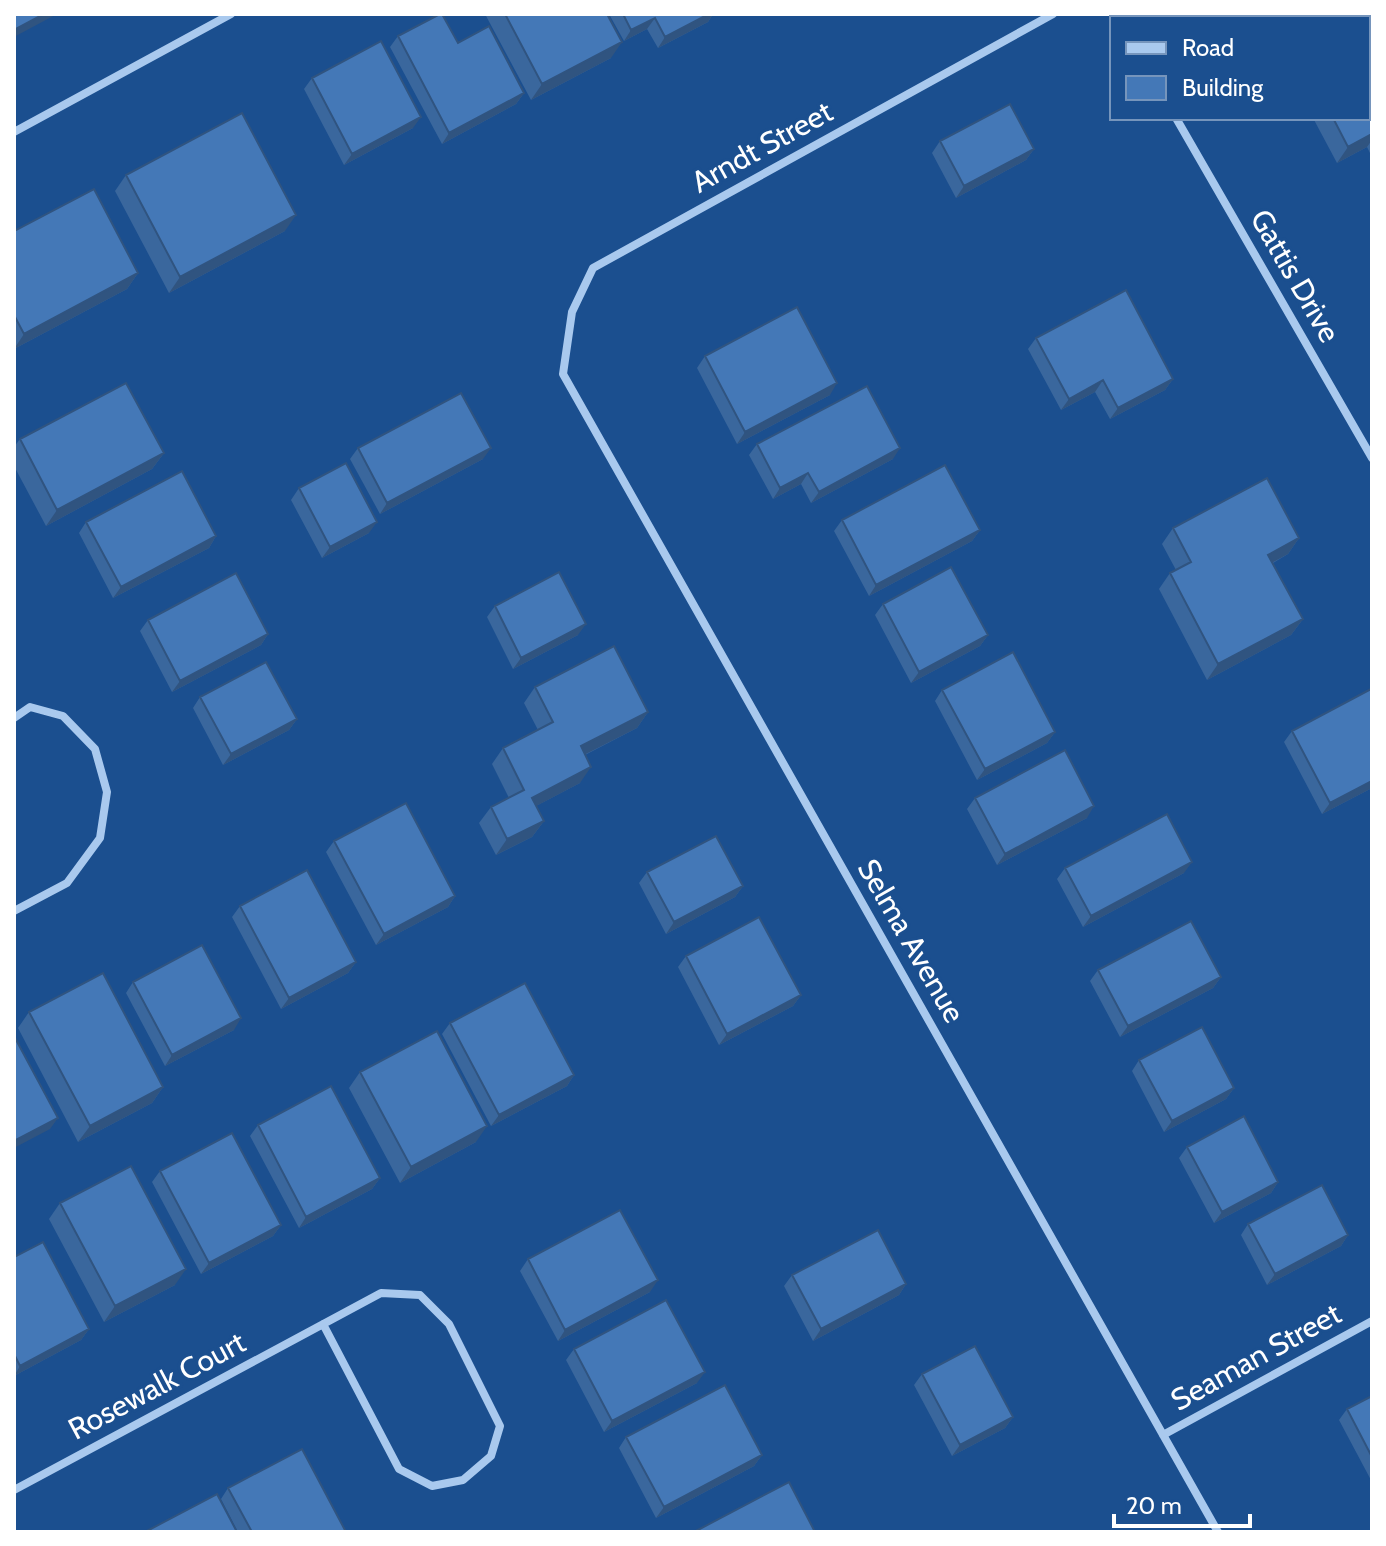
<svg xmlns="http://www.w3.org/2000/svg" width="1386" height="1546" viewBox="0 0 1386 1546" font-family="Cabin,sans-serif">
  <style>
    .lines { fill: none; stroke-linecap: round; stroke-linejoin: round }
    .street { stroke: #a9c9ee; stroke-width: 8 }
    .wall { fill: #3a679d }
    .shaded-wall { fill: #305480 }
    .building { fill: #4478b7; stroke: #305480; stroke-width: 2 }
    .labels { text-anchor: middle; stroke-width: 6; stroke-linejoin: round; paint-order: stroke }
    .street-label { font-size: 30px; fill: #fff; stroke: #1b4f8f }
  </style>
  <rect width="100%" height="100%" fill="#1b4f8f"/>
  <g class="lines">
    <!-- street -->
    <path class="street" d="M1053 14 593 268 572 312 563 374 1218 1532
      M1116 14 1118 18
      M1176 118 1372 458
      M14 132 231 14
      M14 718 30 707 63 716 95 749 107 792 100 838 67 883 14 911
      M1163 1435 1372 1321
      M14 1490 381 1293 420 1295 449 1324 500 1426 491 1456 463 1480 432 1486 399 1469 323 1324"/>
  </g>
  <!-- wall -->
  <path class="wall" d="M485 14H607L611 58 531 100Z
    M609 14H713L708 22 658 48 647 29 624 41Z
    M1264 14H1354L1356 18H1266Z
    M398 36 458 43 524 93 516 104 442 144 390 47Z
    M1372 55V157L1367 147 1337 163 1313 118H1368Z
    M312 78 413 128 344 165 304 89Z
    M940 141 1034 149 1026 160 956 198 932 153Z
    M126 175 285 231 169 293 115 191Z
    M14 231 138 273 127 289 14 349Z
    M1036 338 1173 379 1165 390 1110 419 1095 392 1061 410 1028 349Z
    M705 356 830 395 737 444 697 368Z
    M20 439 164 453 152 469 46 526 14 466V447Z
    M757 444 893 459 811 503 801 484 773 499 749 455Z
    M358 448 483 459 380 514 350 459Z
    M299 488 369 533 322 558 291 500Z
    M842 520 980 530 972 541 869 596 834 531Z
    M86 522 216 536 209 548 113 598 79 533Z
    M1173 528 1299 538 1288 554 1273 563 1303 619 1291 635 1207 680 1159 589 1170 573 1176 570 1162 544Z
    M883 604 988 635 980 646 911 683 875 615Z
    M495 606 578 635 513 669 487 617Z
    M148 620 268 634 261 645 172 692 140 631Z
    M535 687 648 712 637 728 585 755 580 783 536 806 544 821 532 837 496 855 479 823 491 807 509 798 492 764 503 748 538 730 524 703Z
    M942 690 1055 732 1047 743 977 780 935 701Z
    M200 697 297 719 289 730 223 765 193 708Z
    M1292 731 1372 788 1322 814 1284 742Z
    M975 798 1087 818 997 865 967 809Z
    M334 841 455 896 448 907 376 945 326 852Z
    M1065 868 1184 873 1083 927 1057 879Z
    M647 872 743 886 735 897 666 934 639 883Z
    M240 906 356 962 348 973 281 1009 232 917Z
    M686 956 801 995 793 1006 719 1045 678 967Z
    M1098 970 1221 977 1213 988 1120 1037 1090 981Z
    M133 982 234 1030 165 1066 126 993Z
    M29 1012 163 1087 152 1103 78 1142 18 1028Z
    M450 1023 574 1075 567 1086 491 1126 442 1034Z
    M1139 1060 1234 1088 1226 1099 1164 1132 1132 1071Z
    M360 1072 476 1142 400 1183 349 1088Z
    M258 1125 380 1178 372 1189 299 1228 250 1136Z
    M1187 1147 1278 1182 1271 1193 1214 1223 1179 1158Z
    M160 1171 281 1225 273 1236 201 1274 152 1182Z
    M60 1203 175 1285 104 1322 49 1219Z
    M1248 1224 1348 1235 1341 1246 1267 1285 1241 1235Z
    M14 1257 89 1329 81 1340 14 1376Z
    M528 1259 650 1292 558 1341 520 1271Z
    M792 1275 906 1284 899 1295 813 1341 784 1286Z
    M574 1349 697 1383 604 1432 566 1360Z
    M922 1374 1013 1417 1005 1428 952 1456 914 1385Z
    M1372 1396V1482L1339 1420 1347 1409Z
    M626 1437 762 1455 754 1466 656 1518 619 1448Z
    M228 1488 346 1532H238L221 1499Z"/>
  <!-- shaded-wall -->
  <path class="shaded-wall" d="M44 14H57L14 37V30Z
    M709 14H713L708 22 658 48 665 37Z
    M655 18 647 29 624 41 631 30Z
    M622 42 611 58 531 100 542 84Z
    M524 93 516 104 442 144 449 133Z
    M421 117 413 128 344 165 352 154Z
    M1372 134V140L1367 147 1337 163 1348 147Z
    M1034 149 1026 160 956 198 964 186Z
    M296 215 285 231 169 293 180 277Z
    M138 273 127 289 14 349 24 334Z
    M1173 379 1165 390 1110 419 1118 408Z
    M1103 380 1095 392 1061 410 1069 399Z
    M837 383 830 395 737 444 745 432Z
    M491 448 483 459 380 514 387 503Z
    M900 448 893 459 811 503 819 492Z
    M164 453 152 469 46 526 57 510Z
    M808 473 801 484 773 499 780 488Z
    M377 522 369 533 322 558 330 547Z
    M980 530 972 541 869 596 876 585Z
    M216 536 209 548 113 598 121 587Z
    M1299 538 1288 554 1257 571 1268 555Z
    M1303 619 1291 635 1207 680 1218 664Z
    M586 624 578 635 513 669 521 658Z
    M268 634 261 645 172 692 180 681Z
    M988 635 980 646 911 683 919 672Z
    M648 712 637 728 570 762 581 746Z
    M297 719 289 730 223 765 231 754Z
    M1055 732 1047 743 977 780 985 769Z
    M591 767 580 783 521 814 532 798Z
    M1372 781V788L1322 814 1330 803Z
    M1094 806 1087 818 997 865 1005 854Z
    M544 821 532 837 496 855 507 839Z
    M1192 862 1184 873 1083 927 1091 916Z
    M743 886 735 897 666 934 674 922Z
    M455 896 448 907 376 945 384 934Z
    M356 962 348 973 281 1009 289 998Z
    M1221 977 1213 988 1120 1037 1128 1026Z
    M801 995 793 1006 719 1045 727 1034Z
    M241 1018 234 1030 165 1066 172 1055Z
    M574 1075 567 1086 491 1126 499 1115Z
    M163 1087 152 1103 78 1142 90 1126Z
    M1234 1088 1226 1099 1164 1132 1172 1121Z
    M58 1118 50 1129 14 1148V1141Z
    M487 1126 476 1142 400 1183 411 1167Z
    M380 1178 372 1189 299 1228 306 1217Z
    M1278 1182 1271 1193 1214 1223 1222 1212Z
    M281 1225 273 1236 201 1274 209 1263Z
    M1348 1235 1341 1246 1267 1285 1275 1274Z
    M186 1269 175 1285 104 1322 115 1306Z
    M658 1280 650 1292 558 1341 565 1330Z
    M906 1284 899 1295 813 1341 821 1329Z
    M89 1329 81 1340 14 1376 20 1366Z
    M705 1372 697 1383 604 1432 612 1421Z
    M1013 1417 1005 1428 952 1456 960 1445Z
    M762 1455 754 1466 656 1518 664 1507Z"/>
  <!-- building -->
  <path class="building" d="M14 14H44L14 30Z
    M440 14H442L458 43 489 26 524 93 449 133 398 36Z
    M505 14H607L622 42 542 84Z
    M623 14H709L665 37 655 18 631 30Z
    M1278 14H1354L1356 18H1280Z
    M381 41 421 117 352 154 312 78Z
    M1372 55V134L1348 147 1333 118H1368V57Z
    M1010 104 1034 149 964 186 940 141Z
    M242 113 296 215 180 277 126 175Z
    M94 189 138 273 24 334 14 315V231Z
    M1126 290 1173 379 1118 408 1103 380 1069 399 1036 338Z
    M797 307 837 383 745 432 705 356Z
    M126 383 164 453 57 510 20 439Z
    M867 386 900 448 819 492 808 473 780 488 757 444Z
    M461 393 491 448 387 503 358 448Z
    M346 463 377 522 330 547 299 488Z
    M945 465 980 530 876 585 842 520Z
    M182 471 216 536 121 587 86 522Z
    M1267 478 1299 538 1268 555 1303 619 1218 664 1170 573 1191 562 1173 528Z
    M951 567 988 635 919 672 883 604Z
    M559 572 586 624 521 658 495 606Z
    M236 573 268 634 180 681 148 620Z
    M614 646 648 712 581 746 591 767 532 798 544 821 507 839 491 807 524 790 503 748 553 722 535 687Z
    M1013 652 1055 732 985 769 942 690Z
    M266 662 297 719 231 754 200 697Z
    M1371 689 1372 781 1330 803 1292 731Z
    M1065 750 1094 806 1005 854 975 798Z
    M406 803 455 896 384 934 334 841Z
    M1167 814 1192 862 1091 916 1065 868Z
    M716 836 743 886 674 922 647 872Z
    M307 870 356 962 289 998 240 906Z
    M759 917 801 995 727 1034 686 956Z
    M1191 921 1221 977 1128 1026 1098 970Z
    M202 945 241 1018 172 1055 133 982Z
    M103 973 163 1087 90 1126 29 1012Z
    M525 983 574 1075 499 1115 450 1023Z
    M1202 1027 1234 1088 1172 1121 1139 1060Z
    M437 1031 487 1126 411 1167 360 1072Z
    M14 1036 58 1118 14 1141Z
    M331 1086 380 1178 306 1217 258 1125Z
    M1244 1116 1278 1182 1222 1212 1187 1147Z
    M232 1133 281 1225 209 1263 160 1171Z
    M131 1166 186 1269 115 1306 60 1203Z
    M1322 1185 1348 1235 1275 1274 1248 1224Z
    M620 1210 658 1280 565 1330 528 1259Z
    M878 1230 906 1284 821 1329 792 1275Z
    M43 1242 89 1329 20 1366 14 1354V1257Z
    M666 1300 705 1372 612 1421 574 1349Z
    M975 1346 1013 1417 960 1445 922 1374Z
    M725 1385 762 1455 664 1507 626 1437Z
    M1372 1396V1457L1347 1409Z
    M302 1449 346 1532H252L228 1488Z
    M789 1482 815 1532H694Z
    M217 1494 237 1532H145Z"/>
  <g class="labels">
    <!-- street labels -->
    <g class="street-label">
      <text transform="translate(762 147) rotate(-29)" y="10">Arndt Street</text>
      <text transform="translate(1295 276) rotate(60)" y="10">Gattis Drive</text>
      <text transform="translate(911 941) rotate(60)" y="10">Selma Avenue</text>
      <text transform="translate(1256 1357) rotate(-29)" y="10">Seaman Street</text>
      <text transform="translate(157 1386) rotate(-28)" y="10">Rosewalk Court</text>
    </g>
  </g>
  <!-- border -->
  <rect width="1386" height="1546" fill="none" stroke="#ffffff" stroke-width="32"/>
  <!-- legend -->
  <rect x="1110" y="16" width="260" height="104" fill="#1b4f8f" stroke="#7695bc" stroke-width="2"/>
  <rect x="1126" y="42" width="40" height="12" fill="#a9c9ee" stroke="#7695bc" stroke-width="2"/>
  <text x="1182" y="56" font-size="24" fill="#ffffff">Road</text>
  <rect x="1126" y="76" width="40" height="24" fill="#4478b7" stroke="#7695bc" stroke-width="2"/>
  <text x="1182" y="96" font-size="24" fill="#ffffff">Building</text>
  <!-- scale -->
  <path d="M1114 1514v12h136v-12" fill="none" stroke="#ffffff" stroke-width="4"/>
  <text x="1126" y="1514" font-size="24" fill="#ffffff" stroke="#1b4f8f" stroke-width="6" paint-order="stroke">20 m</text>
</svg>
